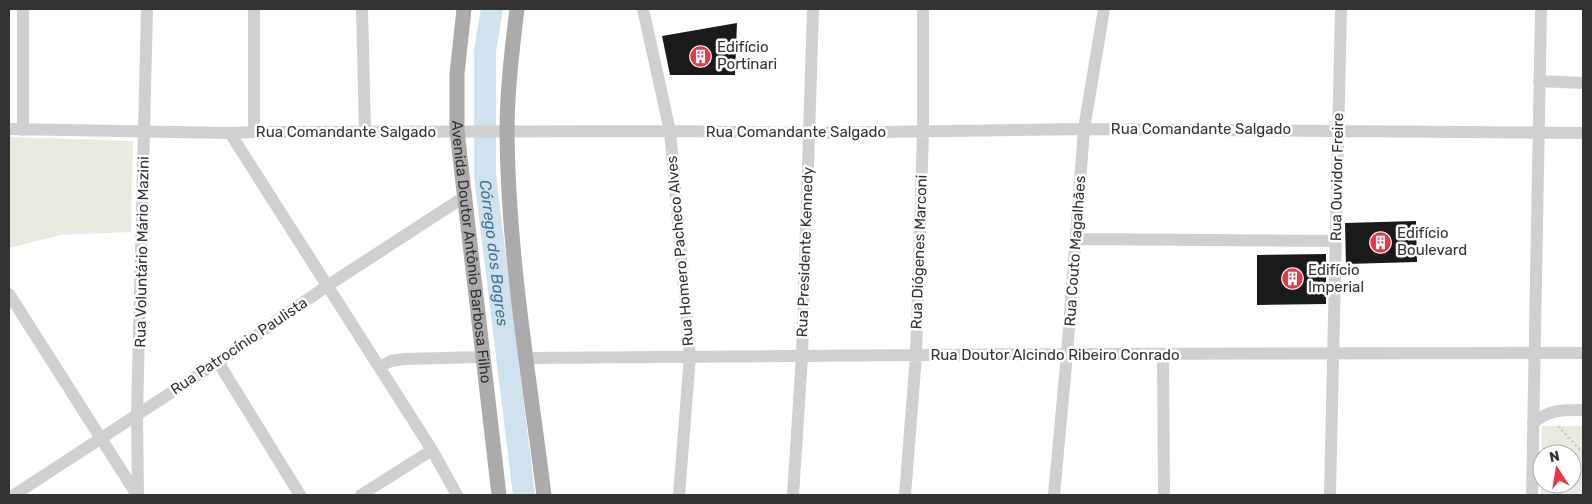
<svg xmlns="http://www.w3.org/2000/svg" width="1592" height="504" viewBox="0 0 1592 504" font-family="Rubik,sans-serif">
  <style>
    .green { fill: #e6ecdf; fill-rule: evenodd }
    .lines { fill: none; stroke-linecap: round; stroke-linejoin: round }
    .river { stroke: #cfe2ee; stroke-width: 22 }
    .building { fill: #1a1a1a }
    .path { stroke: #cdcdcd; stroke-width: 2.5; stroke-dasharray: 2.5 2.5; stroke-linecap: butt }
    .minor { stroke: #d0d0d0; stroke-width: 12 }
    .major { stroke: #ababab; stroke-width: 15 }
    .labels { text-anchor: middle; stroke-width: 5; stroke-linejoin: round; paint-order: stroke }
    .poi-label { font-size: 15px; fill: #333; stroke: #fff; text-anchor: start }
    .street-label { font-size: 15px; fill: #333; stroke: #fff }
    .water-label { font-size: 16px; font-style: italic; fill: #3f7597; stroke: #fff }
  </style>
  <rect width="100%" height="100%" fill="#fff"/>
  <!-- green -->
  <path class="green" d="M9 137 133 141 131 232 60 235 9 248Z
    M1542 426H1583V495H1541ZM1542 454H1572V484H1542Z"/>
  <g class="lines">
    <!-- river -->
    <path class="river" id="s1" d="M492 9 485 51V176L524 495"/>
  </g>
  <!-- building -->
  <path class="building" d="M737 23 735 75H670L662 36Z
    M1416 221 1417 262 1346 264 1345 223Z
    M1326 254V304L1257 305V255Z"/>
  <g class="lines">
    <!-- path -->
    <path class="path" d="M1558 426 1583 453"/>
    <!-- minor -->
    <path class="minor" d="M23 9V130
      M254 9V132
      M362 9 365 132
      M643 9 670 131 690 356 679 495
      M1539 81 1583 83
      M9 129 230 133 254 132 670 131 810 133 1084 129 1583 133
      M230 133 432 450 457 495
      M1076 239 1335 241
      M9 294 137 495
      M1163 354 1164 495
      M526 358 1067 354 1583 353
      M218 362 300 495
      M379 367 391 361 404 359 482 357
      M1533 423C1550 409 1562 410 1583 410
      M14 495 218 362 327 286 464 197
      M138 495 137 414 147 9
      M361 495 432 450
      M793 495 802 356 813 9
      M905 495 916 356 923 132V9
      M1054 495 1067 354 1084 129 1104 9
      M1330 495 1341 9
      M1532 495 1541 9"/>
    <!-- major -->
    <g class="major">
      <path id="s2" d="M464 9 457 74V131L499 495"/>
      <path d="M517 9C512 50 507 92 507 133 508 255 529 375 544 495"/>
    </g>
  </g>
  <!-- icons -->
  <defs>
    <symbol id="building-disc" viewBox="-11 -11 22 22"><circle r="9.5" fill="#e63946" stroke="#fff"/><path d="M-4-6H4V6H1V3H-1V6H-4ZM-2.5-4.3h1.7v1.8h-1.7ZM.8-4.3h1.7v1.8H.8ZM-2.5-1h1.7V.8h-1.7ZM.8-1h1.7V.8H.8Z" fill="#fff"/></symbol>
  </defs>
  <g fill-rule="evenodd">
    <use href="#building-disc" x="688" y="44" width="25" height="25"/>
    <use href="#building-disc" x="1368" y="230" width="25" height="25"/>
    <use href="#building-disc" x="1280" y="266" width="25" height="25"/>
  </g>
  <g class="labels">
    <!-- poi labels -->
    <g class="poi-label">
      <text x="717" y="52">Edifício<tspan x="717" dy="17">Portinari</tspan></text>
      <text x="1397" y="238">Edifício<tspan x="1397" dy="17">Boulevard</tspan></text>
      <text x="1308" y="275">Edifício<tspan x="1308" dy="17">Imperial</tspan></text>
    </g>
    <!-- street labels -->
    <g class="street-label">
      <text x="1201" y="134">Rua Comandante Salgado</text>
      <text x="346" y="137">Rua Comandante Salgado</text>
      <text x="796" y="137">Rua Comandante Salgado</text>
      <text transform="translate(1337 177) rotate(-89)" y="5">Rua Ouvidor Freire</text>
      <text transform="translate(680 251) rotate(-95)" y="5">Rua Homero Pacheco Alves</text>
      <text transform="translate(1075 251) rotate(-86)" y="5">Rua Couto Magalhães</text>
      <text transform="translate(142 252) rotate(-89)" y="5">Rua Voluntário Mário Mazini</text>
      <text dy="5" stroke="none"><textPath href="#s2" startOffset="244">Avenida Doutor Antônio Barbosa Filho</textPath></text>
      <text transform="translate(805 252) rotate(-88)" y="5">Rua Presidente Kennedy</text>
      <text transform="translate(919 252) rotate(-88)" y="5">Rua Diógenes Marconi</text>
      <text transform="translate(239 346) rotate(-34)" y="5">Rua Patrocínio Paulista</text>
      <text x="1055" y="360">Rua Doutor Alcindo Ribeiro Conrado</text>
    </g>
    <!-- water labels -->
    <g class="water-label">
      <text dy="6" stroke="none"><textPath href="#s1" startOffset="245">Córrego dos Bagres</textPath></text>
    </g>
  </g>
  <!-- border -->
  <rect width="1592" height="504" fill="none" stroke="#333333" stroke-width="20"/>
  <!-- north arrow -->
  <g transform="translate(1557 469) rotate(348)"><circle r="24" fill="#ffffff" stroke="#adadad"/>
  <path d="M0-4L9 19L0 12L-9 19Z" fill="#e63946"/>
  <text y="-8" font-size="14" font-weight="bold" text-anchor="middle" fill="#333333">N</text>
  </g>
</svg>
